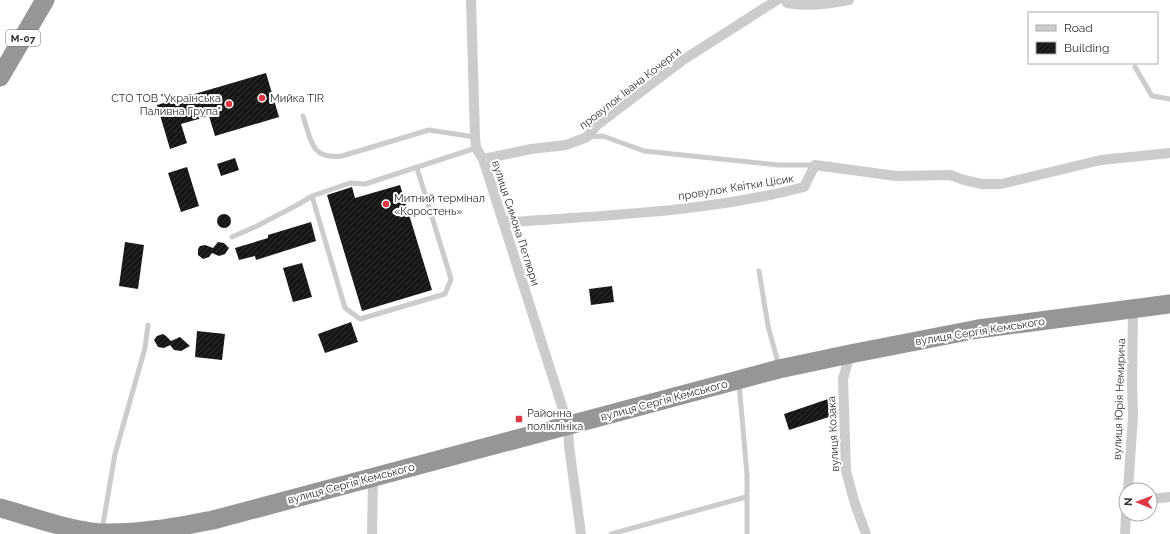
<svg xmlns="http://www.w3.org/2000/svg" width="1170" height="534" viewBox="0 0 1170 534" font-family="Raleway,sans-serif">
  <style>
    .building { fill: url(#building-hatch) }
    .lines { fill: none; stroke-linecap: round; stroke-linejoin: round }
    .lane { stroke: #ccc; stroke-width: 5 }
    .street { stroke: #ccc; stroke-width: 10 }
    .highway { stroke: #969696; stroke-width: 19 }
    .poi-dot { fill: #de3844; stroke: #fff; stroke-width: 1.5 }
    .labels { text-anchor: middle; stroke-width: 4; stroke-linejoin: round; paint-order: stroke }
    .shield { fill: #fff; stroke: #6d6d6d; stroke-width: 1 }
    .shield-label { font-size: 10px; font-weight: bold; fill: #2f2f2f }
    .street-label { font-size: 11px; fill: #2f2f2f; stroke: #fff }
    .poi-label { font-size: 11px; fill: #2f2f2f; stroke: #fff; text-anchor: start }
  </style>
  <defs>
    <pattern id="building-hatch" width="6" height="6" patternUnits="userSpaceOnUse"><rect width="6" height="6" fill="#161616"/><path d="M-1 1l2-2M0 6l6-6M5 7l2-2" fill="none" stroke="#303030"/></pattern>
  </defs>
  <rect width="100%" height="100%" fill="#fff"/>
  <!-- building -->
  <path class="building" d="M266 73 279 117 215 136 209 116 181 124 187 143 170 149 157 105Z
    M235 158 239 170 221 176 217 164Z
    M187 167 199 206 181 212 168 173Z
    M400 185 432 290 362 311 327 195 352 187 355 198Z
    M217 221a7 7 0 1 1 14 0a7 7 0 1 1-14 0Z
    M311 222 316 241 256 260 255 256 239 260 235 248 268 238V235Z
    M125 242 144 245 138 289 119 286Z
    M218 242 224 243 229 248 225 254 219 256 212 253 209 257 203 259 198 255V249L200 246 205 245 213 248Z
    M302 263 312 297 293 302 283 268Z
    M612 286 614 302 591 305 589 289Z
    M351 322 358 342 325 353 318 334Z
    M197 331 225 334 222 360 195 357Z
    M163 334 166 336 171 341 180 337 190 346 181 351 174 350 170 345 164 348 158 347 154 340 157 336Z
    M834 397 837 408 838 414 789 430 784 414Z"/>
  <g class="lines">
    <!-- lane -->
    <path class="lane" d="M1135 67 1152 96 1170 99
      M303 116C311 139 310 160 342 156L429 130 475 137
      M587 137 603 136 644 151 778 165H815
      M312 196 345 308 360 319 445 294 451 279 417 168
      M232 237 257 226 299 204 312 196 350 183 365 184 476 148
      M759 271 768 326 779 366
      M739 383 747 475V534
      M102 530 115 454 145 348 148 325
      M611 534 746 497"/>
    <!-- street -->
    <path class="street" d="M471 0 475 137 476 148 483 159 568 425 569 446 581 534
      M785 0 787 3C810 7 826 4 849 0
      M483 159 531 149 566 145 587 137 597 125 683 60 777 0
      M503 220 511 222C609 215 709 212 804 187L815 165 896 176 950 175 964 180 982 184H1001L1101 160 1170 153
      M850 354 843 379 846 471 855 504 866 534
      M1128 490 1133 416 1132 384 1133 309
      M1150 499 1170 497
      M372 534 373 478
      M1125 534 1126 514"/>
    <!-- highway -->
    <path class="highway" d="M0 77 45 0
      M0 508C33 517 67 530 101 533 139 534 177 527 213 520L779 369 850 354 978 329 1170 304"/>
  </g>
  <!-- markers -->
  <g class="poi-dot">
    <circle cx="262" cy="98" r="4"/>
    <circle cx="229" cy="104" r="4"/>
    <circle cx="386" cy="204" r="4"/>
    <rect x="515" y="415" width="8" height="8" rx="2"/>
  </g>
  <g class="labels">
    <!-- shield labels -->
    <rect class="shield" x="6" y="30" width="34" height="16" rx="3"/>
    <g class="shield-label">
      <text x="23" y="42">М-07</text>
    </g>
    <!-- street labels -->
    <g class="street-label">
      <text transform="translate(630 88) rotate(-38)" y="4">провулок Івана Кочерги</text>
      <text transform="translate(736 187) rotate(-9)" y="4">провулок Квітки Цісик</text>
      <text transform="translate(516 223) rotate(72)" y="4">вулиця Симона Петлюри</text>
      <text transform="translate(980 331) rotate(-9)" y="4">вулиця Сергія Кемського</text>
      <text transform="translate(1119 399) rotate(-88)" y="4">вулиця Юрія Немирича</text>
      <text transform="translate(664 400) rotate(-15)" y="4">вулиця Сергія Кемського</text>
      <text transform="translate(833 434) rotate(-93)" y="4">вулиця Козака</text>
      <text transform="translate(351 483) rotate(-15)" y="4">вулиця Сергія Кемського</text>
    </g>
    <!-- poi labels -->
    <g class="poi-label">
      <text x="221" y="102" text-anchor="end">СТО ТОВ "Українська<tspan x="221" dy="13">Паливна Група"</tspan></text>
      <text x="270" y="102">Мийка TIR</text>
      <text x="394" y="202">Митний термінал<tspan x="394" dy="13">«Коростень»</tspan></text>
      <text x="527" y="417">Районна<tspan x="527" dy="13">поліклініка</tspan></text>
    </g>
  </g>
  <!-- legend -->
  <rect x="1028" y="12" width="130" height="52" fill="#ffffff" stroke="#acacac"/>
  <rect x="1036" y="25" width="20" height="6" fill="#cccccc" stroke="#acacac"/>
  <text x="1064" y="32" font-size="12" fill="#2f2f2f">Road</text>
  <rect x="1036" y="42" width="20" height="12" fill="url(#building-hatch)" stroke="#acacac"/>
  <text x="1064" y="52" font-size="12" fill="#2f2f2f">Building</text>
  <!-- north arrow -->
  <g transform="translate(1138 502) rotate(271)"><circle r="19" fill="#ffffff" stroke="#acacac"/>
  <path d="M0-3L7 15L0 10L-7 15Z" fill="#de3844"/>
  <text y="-6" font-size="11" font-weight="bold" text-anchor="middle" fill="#2f2f2f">N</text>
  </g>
</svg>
